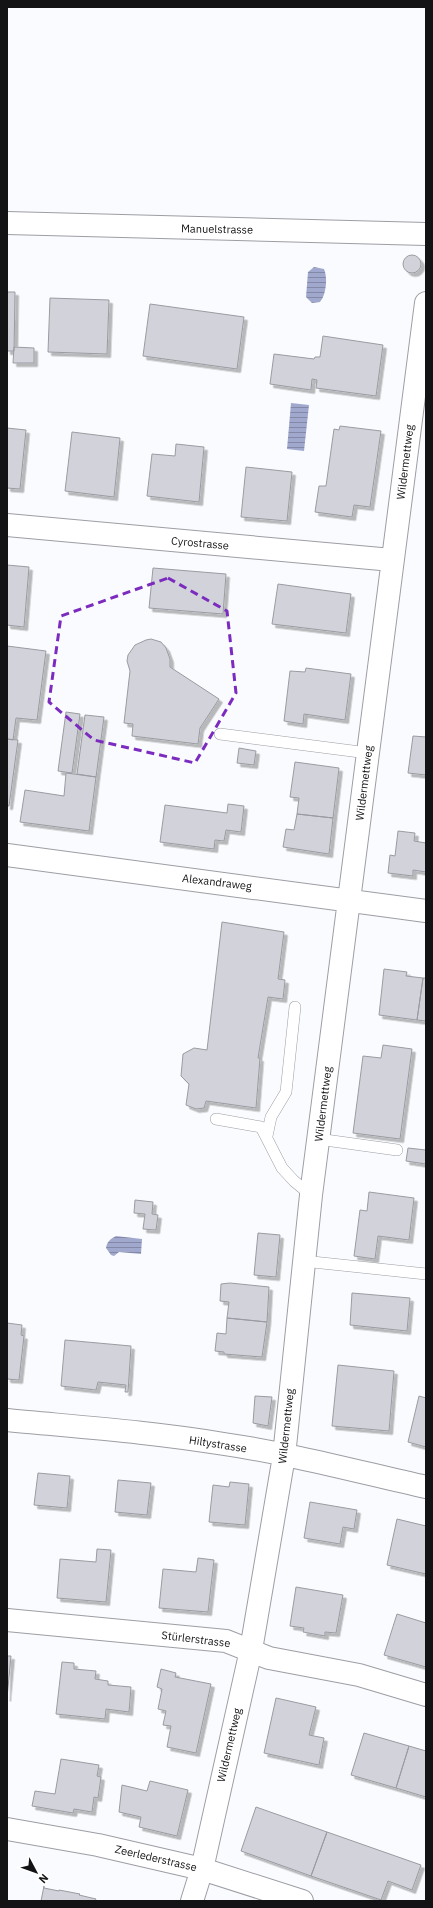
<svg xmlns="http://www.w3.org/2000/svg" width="433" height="1908" viewBox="0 0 433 1908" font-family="'IBM Plex Sans',sans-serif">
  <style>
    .water { fill: url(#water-rules) }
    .building { fill: #d2d3da; stroke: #9a9ba2; filter: url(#shadow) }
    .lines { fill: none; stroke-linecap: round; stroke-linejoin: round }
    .lane-casing { stroke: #9d9ea4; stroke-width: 12 }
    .street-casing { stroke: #9d9ea4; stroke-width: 24 }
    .lane { stroke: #fff; stroke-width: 11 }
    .street { stroke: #fff; stroke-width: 22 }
    .marked { fill: none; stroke: #7b2cbf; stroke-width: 3; stroke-dasharray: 8 5; stroke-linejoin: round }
    .labels { text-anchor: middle; stroke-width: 3.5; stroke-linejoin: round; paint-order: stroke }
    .street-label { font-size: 11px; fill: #131316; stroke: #fff }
  </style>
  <defs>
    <pattern id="water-rules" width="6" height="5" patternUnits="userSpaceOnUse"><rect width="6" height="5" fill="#a1a8cd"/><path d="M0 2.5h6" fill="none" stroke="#8288a5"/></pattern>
    <filter id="shadow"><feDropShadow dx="3.5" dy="3.5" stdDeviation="0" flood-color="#0004"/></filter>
  </defs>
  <rect width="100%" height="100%" fill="#fafbfe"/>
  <!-- water -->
  <path class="water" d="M314 267 324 269C328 278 326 295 320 302L312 303 306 297 308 272Z
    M291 403 309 405 304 451 287 449Z
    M116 1236 142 1239 141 1254 119 1252 114 1256 111 1255 106 1248C107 1242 110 1239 116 1236Z"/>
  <!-- building -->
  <path class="building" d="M403 264a9 9 0 1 1 18 0a9 9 0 1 1-18 0Z
    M7 292H15L14 351H7Z
    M50 298 109 300 107 354 48 352Z
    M150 304 244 317 237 369 143 356Z
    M323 336 383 345 376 396 316 388 317 380 312 379 311 390 270 384 274 354 314 359 315 357H320Z
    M14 347 34 348V363H13Z
    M340 426 381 431 370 507 354 505 352 517 315 512 319 486H326L334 429 339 430Z
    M7 428 26 430 20 489 7 488Z
    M72 432 120 438 114 497 65 491Z
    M176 444 204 447 199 502 147 496 152 454 175 456Z
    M246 467 292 472 287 521 241 517Z
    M7 565 29 567 24 627 7 625Z
    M153 568 226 574 223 614 149 608Z
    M278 584 351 594 346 633 272 624Z
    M151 639 161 642 166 648 170 659V667L219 699 200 728 198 744 132 736 133 724 124 723 130 671 127 661 128 655 135 645 146 640Z
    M7 646 46 651 37 720 16 718 13 740 7 739Z
    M306 668 351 674 345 720 304 714 303 724 284 721 290 671 305 672Z
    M66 712 80 714 72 773 58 771Z
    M85 715 104 717 96 777 77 774Z
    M413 736 426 737V775L408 773Z
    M7 739 18 740 9 806H7Z
    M239 748 256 751 254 765 237 763Z
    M295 762 339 768 333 818 297 814 299 798 290 797Z
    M66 773 96 777 89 831 20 822 25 790 64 796Z
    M228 804 244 806 241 832 226 830 224 841 215 840 214 849 160 842 165 805 227 813Z
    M297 814 333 818 329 854 283 847 286 829 294 830Z
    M398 831 415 833 414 841 426 843V872L413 870V876L388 873 390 855 395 856Z
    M222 922 284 932 278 979 285 980 284 990 283 999 268 997 258 1058H260L256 1108 206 1101 204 1108 196 1109 186 1105 189 1084 181 1076 183 1054 194 1048 207 1050Z
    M384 969 407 972 406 976 423 978 417 1020 379 1015Z
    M423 978H426V1021L417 1020Z
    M383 1045 412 1049 400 1139 353 1133 363 1056 381 1058Z
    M408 1148 426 1150V1164L406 1161Z
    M369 1192 414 1198 409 1240 378 1236 375 1259 354 1256 360 1210 367 1211Z
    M135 1200 153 1202 152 1214 158 1215 156 1230 143 1229 145 1214 134 1213Z
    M258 1233 280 1235 276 1277 254 1275Z
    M230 1283 269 1287 267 1322 227 1318 229 1302 220 1301 221 1284Z
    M352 1293 410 1298 407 1331 350 1325Z
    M227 1318 267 1322 262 1357 224 1354V1352L215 1351 217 1333 226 1334Z
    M7 1323 22 1325 21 1335 24 1336 19 1380 7 1379Z
    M65 1340 131 1346 128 1392H125L126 1385 98 1382 96 1390 61 1386Z
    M338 1365 394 1371 389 1431 332 1426Z
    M255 1396 272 1397 268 1426 253 1423Z
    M419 1396 426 1398V1447L408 1442Z
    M38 1473 70 1476 67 1508 34 1505Z
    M118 1480 151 1483 147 1515 115 1512Z
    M230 1482 249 1484 245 1525 209 1522 213 1485 229 1487Z
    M310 1502 357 1510 354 1529 343 1527 340 1544 304 1538Z
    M397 1519 426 1526V1574L387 1565Z
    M97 1549 111 1550 106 1602 57 1598 60 1559 96 1562Z
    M198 1558 214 1560 208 1612 159 1608 163 1569 196 1572Z
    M296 1587 343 1595 336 1633 325 1632V1636L303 1632 304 1628 290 1626Z
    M397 1614 426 1623V1667L384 1655Z
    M7 1656H11L7 1698Z
    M62 1662 74 1663V1669L96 1671 95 1679 108 1681V1685L131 1687 129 1712 106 1709 105 1719 56 1714Z
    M161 1669 176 1673 175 1677 211 1684 196 1753 167 1747 171 1726 163 1725 166 1711 158 1709 162 1689 157 1687Z
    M276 1698 316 1707 309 1735 324 1738 319 1765 264 1753Z
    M364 1733 409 1746 396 1788 351 1775Z
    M409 1746 426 1751V1797L396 1788Z
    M61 1759 99 1765 97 1776 101 1777 98 1798 94 1797 92 1812 74 1809 73 1813 32 1806 35 1791 55 1794Z
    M150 1781 188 1790 177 1836 139 1827 141 1817 119 1812 122 1785 147 1791Z
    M256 1807 327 1832 311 1876 241 1851Z
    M327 1832 421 1865 412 1890 388 1881 381 1900 311 1876Z
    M44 1886V1888L59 1891V1890L80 1894 79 1895 96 1899 95 1901H41Z"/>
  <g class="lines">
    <defs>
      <path id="lane" d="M220 734 368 753
        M216 1119 261 1127 282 1168 294 1181 311 1195
        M267 1136 271 1117 286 1092 295 1007
        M318 1139 397 1150
        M303 1261 426 1274"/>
      <path id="street" d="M7 223 426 234
        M7 525 392 560
        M7 855 426 911
        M7 1420C79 1427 152 1432 224 1444 292 1454 359 1472 426 1487
        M7 1620 226 1641 269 1658 359 1675 426 1695
        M7 1829 98 1845 202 1869 302 1901
        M192 1901 202 1869 251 1650 284 1456 311 1195 426 303"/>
    </defs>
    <!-- lane casing -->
    <use href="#lane" class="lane-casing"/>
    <!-- street casing -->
    <use href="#street" class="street-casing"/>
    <!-- lane -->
    <use href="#lane" class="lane"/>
    <!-- street -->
    <use href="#street" class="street"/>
  </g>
  <!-- marked area -->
  <path class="marked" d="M168 578 227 611 236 693 195 763 94 740 49 702 61 616Z"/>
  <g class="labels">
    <!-- street labels -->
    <g class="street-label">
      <text transform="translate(217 229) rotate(1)" y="4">Manuelstrasse</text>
      <text transform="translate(405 462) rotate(-83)" y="4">Wildermettweg</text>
      <text transform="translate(200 543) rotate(5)" y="4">Cyrostrasse</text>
      <text transform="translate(364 783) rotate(-83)" y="4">Wildermettweg</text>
      <text transform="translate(217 882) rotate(7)" y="4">Alexandraweg</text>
      <text transform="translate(323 1104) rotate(-83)" y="4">Wildermettweg</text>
      <text transform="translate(286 1426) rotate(-84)" y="4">Wildermettweg</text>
      <text transform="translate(218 1444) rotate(9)" y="4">Hiltystrasse</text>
      <text transform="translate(196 1639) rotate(7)" y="4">Stürlerstrasse</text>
      <text transform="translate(229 1745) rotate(-77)" y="4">Wildermettweg</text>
      <text transform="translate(156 1858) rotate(13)" y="4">Zeerlederstrasse</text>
    </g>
  </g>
  <!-- border -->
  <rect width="433" height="1908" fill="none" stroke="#131316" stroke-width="16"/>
  <!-- north arrow -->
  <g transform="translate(36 1872) rotate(131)" stroke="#ffffff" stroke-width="3" paint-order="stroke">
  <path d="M0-3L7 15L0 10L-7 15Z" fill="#131316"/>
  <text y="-6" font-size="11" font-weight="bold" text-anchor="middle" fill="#131316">N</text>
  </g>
</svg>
